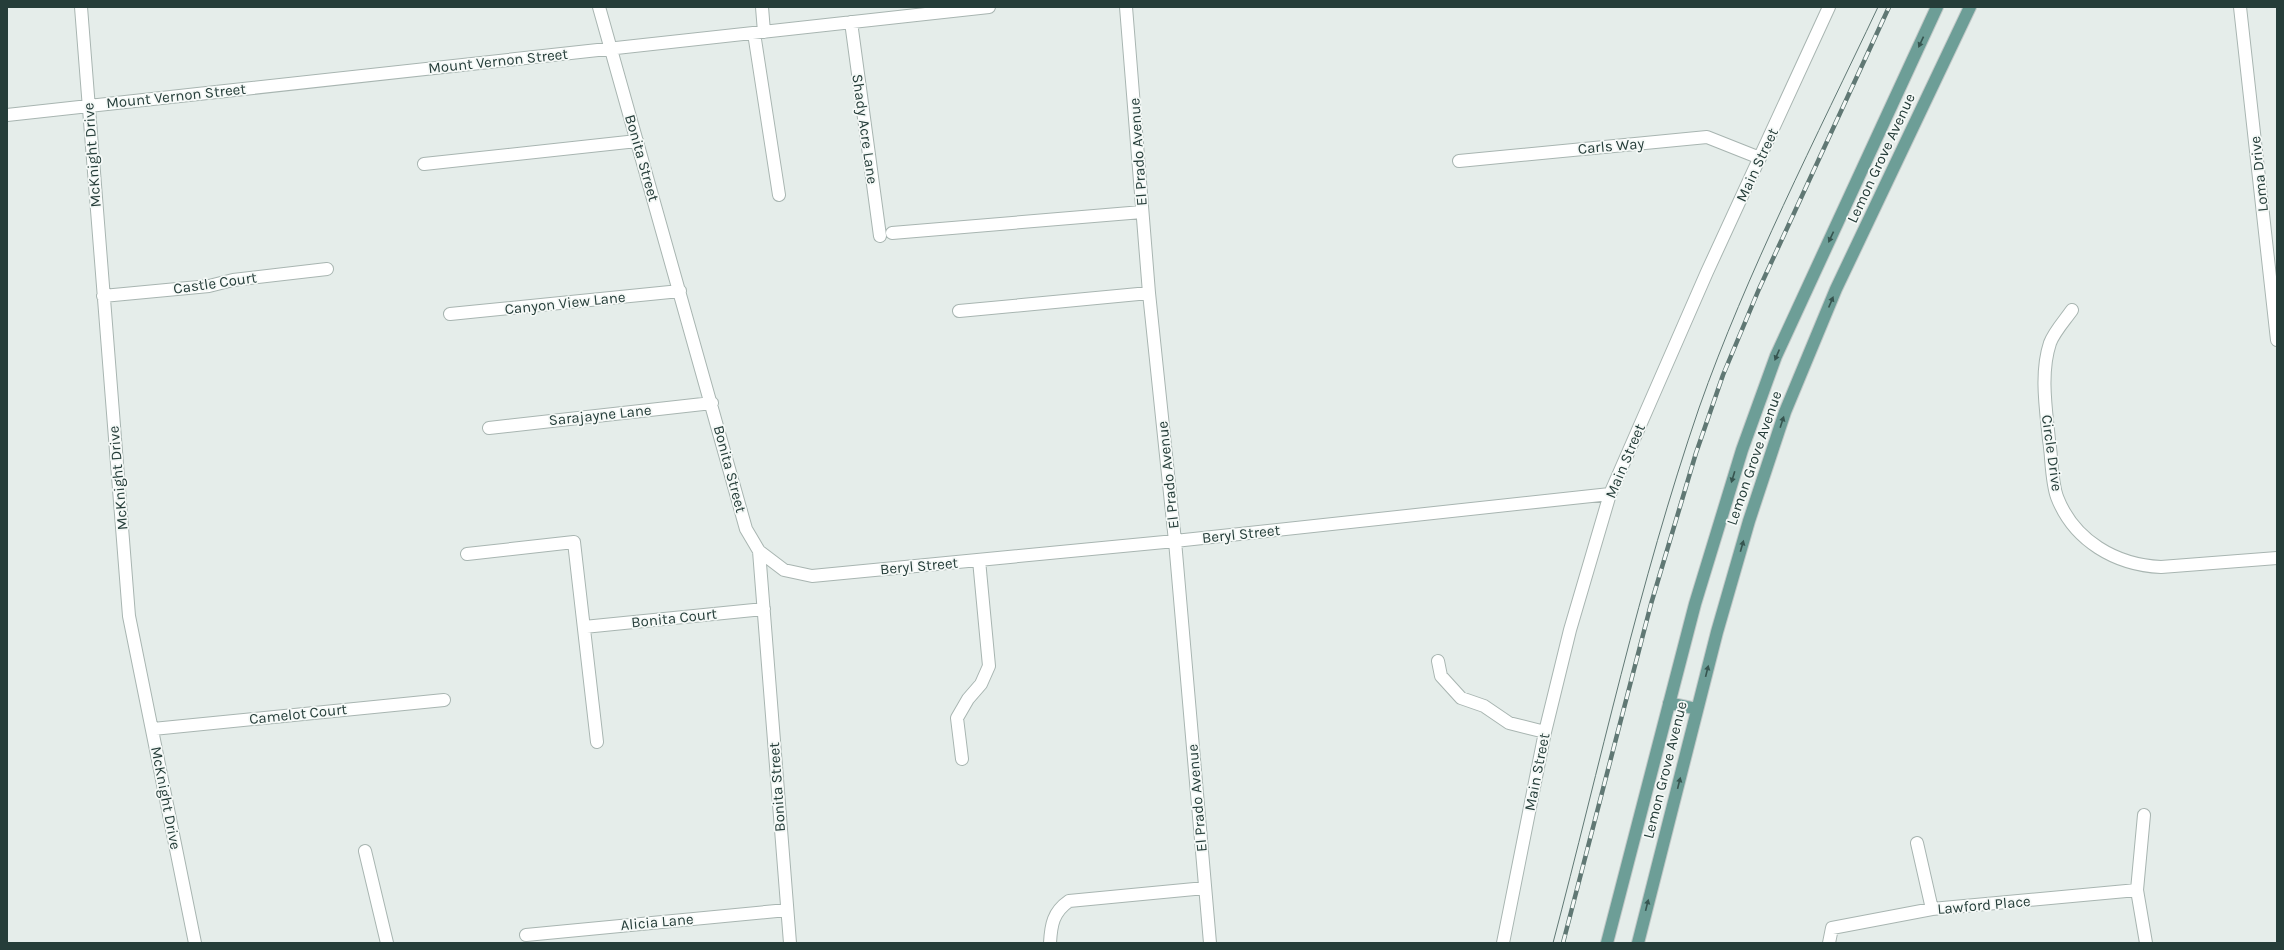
<svg xmlns="http://www.w3.org/2000/svg" width="2284" height="950" viewBox="0 0 2284 950" font-family="Karla,sans-serif">
  <style>
    .lines { fill: none; stroke-linecap: round; stroke-linejoin: round }
    .minor-casing { stroke: #a8b5b1; stroke-width: 14 }
    .major-casing { stroke: #c2c9c8; stroke-width: 14 }
    .minor { stroke: #fff; stroke-width: 12 }
    .major { stroke: #6d9e97; stroke-width: 12 }
    .tram { stroke: #607874; stroke-width: 1 }
    .rail-casing { stroke: #607874; stroke-width: 4.5 }
    .rail { stroke: #f5f9f7; stroke-width: 3; stroke-dasharray: 9; stroke-linecap: butt }
    .oneway { fill: #375550 }
    .labels { text-anchor: middle; stroke-width: 3.5; stroke-linejoin: round; paint-order: stroke }
    .street-label { font-size: 15px; fill: #253d39; stroke: #f5f9f7 }
  </style>
  <rect width="100%" height="100%" fill="#e5edea"/>
  <g class="lines">
    <defs>
      <path id="minor" d="M81 7 129 616 195 943
        M599 7 746 529 759 551 790 943
        M762 7 764 32
        M1126 7 1149 293 1175 541 1210 943
        M2240 7 2277 340
        M851 22 880 236
        M754 33 779 195
        M7 115 989 7
        M1459 161 1707 137 1760 158
        M424 164 637 141
        M892 233 1142 212
        M103 296 209 286 233 280 327 269
        M2072 310C2065 320 2054 332 2050 343 2040 373 2046 409 2049 440 2052 457 2051 480 2057 497 2074 541 2116 565 2161 567L2277 558
        M959 311 1149 293
        M450 314 680 291
        M489 428 712 403
        M759 551 784 570 812 576 1175 541 1610 494
        M467 554 574 542 597 742
        M584 627 764 609
        M1438 661 1441 676 1461 698 1484 706 1509 723 1545 732
        M153 729 444 700
        M962 759 957 718 968 699 981 684 989 666 979 560
        M2144 815 2137 890 2146 943
        M1917 843 1932 909
        M365 851 387 943
        M526 935 787 910
        M1050 943C1051 925 1053 912 1069 901L1205 888
        M1503 943 1545 732 1570 630 1610 494 1707 272 1829 7
        M1829 943 1832 928 1932 909 2137 890"/>
      <path id="major" d="M1669 703 1697 709
        M1607 943 1695 604 1742 450 1776 356 1937 7
        M1638 943 1717 632 1749 521 1785 412 1836 289 1970 7"/>
    </defs>
    <!-- minor casing -->
    <use href="#minor" class="minor-casing"/>
    <!-- major casing -->
    <use href="#major" class="major-casing"/>
    <!-- minor -->
    <use href="#minor" class="minor"/>
    <!-- major -->
    <use href="#major" class="major"/>
    <!-- tram -->
    <path class="tram" d="M1553 943C1600 765 1639 583 1699 408 1747 272 1816 138 1878 7"/>
    <defs>
      <path id="rail" d="M1563 943 1651 604 1696 453 1723 375 1759 289 1889 7"/>
    </defs>
    <!-- rail casing -->
    <use href="#rail" class="rail-casing"/>
    <!-- rail -->
    <use href="#rail" class="rail"/>
  </g>
  <!-- one-way arrows -->
  <defs><path id="oneway-solid" d="M-6-.8H1V-3.2L6.5 0L1 3.2V.8H-6Z"/></defs>
  <g class="oneway">
    <use href="#oneway-solid" transform="translate(1921 42) rotate(115)"/>
    <use href="#oneway-solid" transform="translate(1831 237) rotate(115)"/>
    <use href="#oneway-solid" transform="translate(1831 302) rotate(-67)"/>
    <use href="#oneway-solid" transform="translate(1777 355) rotate(113)"/>
    <use href="#oneway-solid" transform="translate(1782 422) rotate(-72)"/>
    <use href="#oneway-solid" transform="translate(1733 477) rotate(107)"/>
    <use href="#oneway-solid" transform="translate(1742 546) rotate(-74)"/>
    <use href="#oneway-solid" transform="translate(1707 671) rotate(-76)"/>
    <use href="#oneway-solid" transform="translate(1679 783) rotate(-76)"/>
    <use href="#oneway-solid" transform="translate(1647 905) rotate(-76)"/>
  </g>
  <g class="labels">
    <!-- street labels -->
    <g class="street-label">
      <text transform="translate(498 61) rotate(-6)" y="5">Mount Vernon Street</text>
      <text transform="translate(176 96) rotate(-6)" y="5">Mount Vernon Street</text>
      <text transform="translate(865 129) rotate(82)" y="5">Shady Acre Lane</text>
      <text transform="translate(1611 146) rotate(-5)" y="5">Carls Way</text>
      <text transform="translate(1138 152) rotate(-94)" y="5">El Prado Avenue</text>
      <text transform="translate(92 155) rotate(-94)" y="5">McKnight Drive</text>
      <text transform="translate(642 158) rotate(74)" y="5">Bonita Street</text>
      <text transform="translate(1881 158) rotate(-65)" y="5">Lemon Grove Avenue</text>
      <text transform="translate(1757 165) rotate(-65)" y="5">Main Street</text>
      <text transform="translate(2259 174) rotate(-96)" y="5">Loma Drive</text>
      <text transform="translate(215 283) rotate(-8)" y="5">Castle Court</text>
      <text transform="translate(565 303) rotate(-6)" y="5">Canyon View Lane</text>
      <text transform="translate(600 415) rotate(-6)" y="5">Sarajayne Lane</text>
      <text transform="translate(2052 453) rotate(82)" y="5">Circle Drive</text>
      <text transform="translate(1754 458) rotate(-71)" y="5">Lemon Grove Avenue</text>
      <text transform="translate(1625 461) rotate(-67)" y="5">Main Street</text>
      <text transform="translate(730 469) rotate(75)" y="5">Bonita Street</text>
      <text transform="translate(1168 475) rotate(-96)" y="5">El Prado Avenue</text>
      <text transform="translate(118 478) rotate(-95)" y="5">McKnight Drive</text>
      <text transform="translate(1241 534) rotate(-6)" y="5">Beryl Street</text>
      <text transform="translate(919 566) rotate(-5)" y="5">Beryl Street</text>
      <text transform="translate(674 618) rotate(-6)" y="5">Bonita Court</text>
      <text transform="translate(298 714) rotate(-6)" y="5">Camelot Court</text>
      <text transform="translate(1665 770) rotate(-76)" y="5">Lemon Grove Avenue</text>
      <text transform="translate(1537 772) rotate(-79)" y="5">Main Street</text>
      <text transform="translate(777 787) rotate(-94)" y="5">Bonita Street</text>
      <text transform="translate(166 798) rotate(79)" y="5">McKnight Drive</text>
      <text transform="translate(1197 798) rotate(-95)" y="5">El Prado Avenue</text>
      <text transform="translate(1984 905) rotate(-5)" y="5">Lawford Place</text>
      <text transform="translate(657 922) rotate(-5)" y="5">Alicia Lane</text>
    </g>
  </g>
  <!-- border -->
  <rect width="2284" height="950" fill="none" stroke="#253d39" stroke-width="16"/>
</svg>
